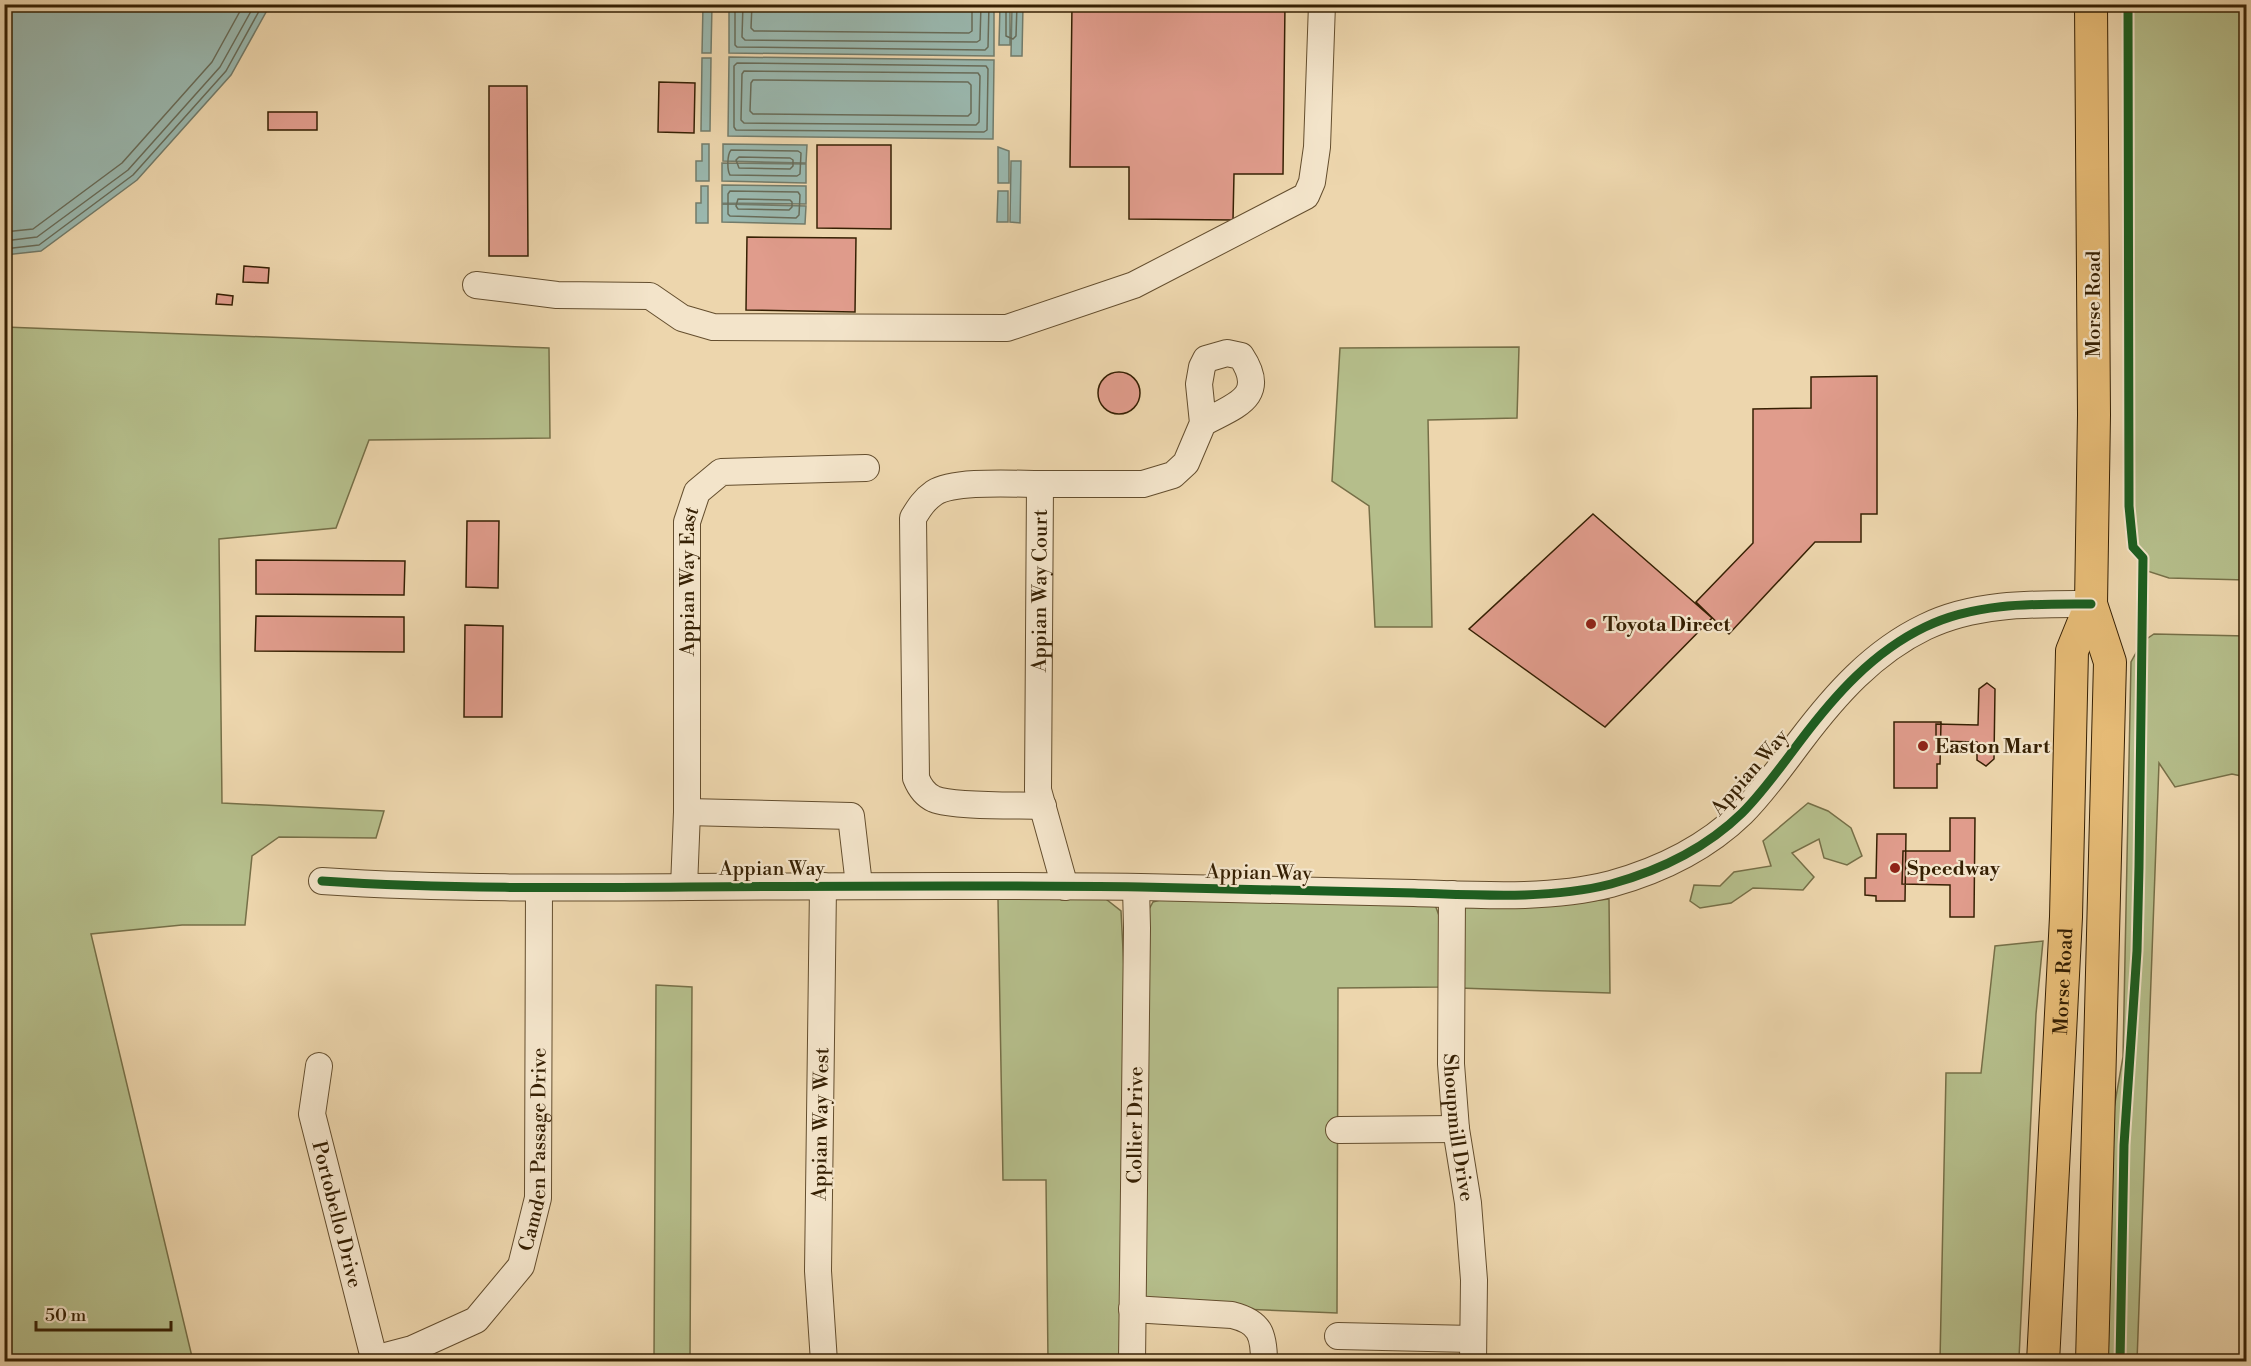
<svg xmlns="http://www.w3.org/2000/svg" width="2251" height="1366" viewBox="0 0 2251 1366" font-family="'Libre Bodoni',serif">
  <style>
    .green { fill: #b5be8b; stroke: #766f47; stroke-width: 1.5 }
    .water { fill: #9ab8af; stroke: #727b6a; stroke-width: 1.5 }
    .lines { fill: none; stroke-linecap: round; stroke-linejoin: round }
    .shore { stroke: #686c59; stroke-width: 1.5 }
    .building { fill: #e09c8c; stroke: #362003; stroke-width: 1.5 }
    .minor-casing { stroke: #644e2e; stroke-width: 28 }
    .major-casing { stroke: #362003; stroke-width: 34 }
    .minor { stroke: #f3e4ca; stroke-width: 26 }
    .major { stroke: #e6bb76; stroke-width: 32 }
    .cycleway-casing { stroke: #f3e4ca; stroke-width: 13 }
    .cycleway { stroke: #1b5e20; stroke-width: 9 }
    .poi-dot { fill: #8f2418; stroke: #f3e4ca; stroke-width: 2 }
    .labels { text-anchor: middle; stroke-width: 4.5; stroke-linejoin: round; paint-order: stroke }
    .street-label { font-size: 20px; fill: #362003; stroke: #f3e4ca }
    .poi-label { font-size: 20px; font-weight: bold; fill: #362003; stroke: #f3e4ca; text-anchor: start }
  </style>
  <rect width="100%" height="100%" fill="#edd6ad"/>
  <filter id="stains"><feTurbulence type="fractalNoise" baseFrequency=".00333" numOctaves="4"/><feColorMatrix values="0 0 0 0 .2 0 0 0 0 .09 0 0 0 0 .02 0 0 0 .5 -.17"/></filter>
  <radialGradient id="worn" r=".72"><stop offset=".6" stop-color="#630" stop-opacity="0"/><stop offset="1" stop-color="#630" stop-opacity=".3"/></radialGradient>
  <!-- green -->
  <path class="green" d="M2136 5H2246V580L2169 578 2144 570 2137 552 2134 511 2132 15Z
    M5 327 549 348 550 438 369 440 336 528 219 539 222 803 384 811 376 838 279 837 252 856 245 925H182L91 934 193 1361H5Z
    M1519 347 1517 418 1428 420 1432 627H1375L1369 506 1332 481 1340 348Z
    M2154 634 2246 636V777L2232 774 2175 787 2159 763 2137 1361 2108 1362 2113 1114 2123 1057 2131 662 2142 642Z
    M1808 803 1828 811 1851 828 1862 856 1847 865 1824 858 1819 839 1792 853 1814 877 1803 890 1753 888 1731 903 1700 908 1690 901 1694 885 1720 886 1734 872 1771 866 1763 841Z
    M1102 896 1121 911 1124 969 1123 1361H1048L1046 1180H1003L998 899Z
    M1167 898 1434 902 1441 921 1440 987 1338 988 1337 1313 1139 1305 1147 913 1153 902Z
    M1609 899 1610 993 1459 988 1465 903 1544 906Z
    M2043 941 2036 1014 2019 1358 2018 1362 1940 1361 1946 1073H1981L1995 946Z
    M656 985 692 987 690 1361H654Z"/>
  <!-- water -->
  <path class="water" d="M4 5 5 4 270 5 231 75 137 180 41 251 5 255Z
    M703 5H712L711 53H702Z
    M729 5H994V56L729 53Z
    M1000 5H1010V45H999Z
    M1012 5H1023L1022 56H1011Z
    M729 57 994 60 993 139 728 136Z
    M702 58H711L710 131H701Z
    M702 144H709V181H696V161H702Z
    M723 144 807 145 806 163 723 161Z
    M998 147 1009 151V183H998Z
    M1011 161H1021L1020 223 1010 222Z
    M722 163 806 164V183L722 181Z
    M722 185 806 186V204L722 203Z
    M701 186H708V223H696V203H701Z
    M998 191H1008V222H997Z
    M722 204 806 206 805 224 722 222Z"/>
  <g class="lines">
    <!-- shore -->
    <path class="shore" d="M735 4V45L737 47 985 50 988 47 989 4
      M743 4 742 37 745 40 977 42 980 40 981 4
      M752 4 751 28 754 31 969 33 972 31V4
      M1006 4V36L1013 39 1016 36 1017 4
      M737 63 986 66 988 69 987 130 984 132 736 130 734 127V66Z
      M744 71 978 73 980 76 979 122 976 125 744 123 741 120 742 74Z
      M753 80 968 82 971 85V113L968 116 753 114 750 111 751 83Z
      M731 150 798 151 801 153 800 174 797 176 730 175C727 170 727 155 731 150Z
      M739 157 790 158 793 160V166L790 169 739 168 736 160Z
      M730 191 798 192 800 195 799 215 796 218 730 216 728 214V194Z
      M738 199 790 200 792 202V207L789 210 738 209 736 206Z
      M4 232 33 229 122 163 212 62 244 4
      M4 241 37 237 128 170 220 67 255 4
      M4 249 39 245 133 175 226 71 263 4"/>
  </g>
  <!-- building -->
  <path class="building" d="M1072 4H1285L1283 174H1234L1233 220 1129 219V167H1070Z
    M659 82 695 83 694 133 658 132Z
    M489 86H527L528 256H489Z
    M268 112H317V130H268Z
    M817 145H891V229L817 228Z
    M747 237 856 238 855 312 746 310Z
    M244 266 269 268 268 283 243 282Z
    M217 294 233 296 232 305 216 304Z
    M1098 393a21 21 0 1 1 42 0a21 21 0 1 1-42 0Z
    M1877 376V514H1861V542H1815L1729 634 1696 602 1753 543V409L1811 408V377Z
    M1593 514 1712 618 1605 727 1469 629Z
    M467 521H499L498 588 466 587Z
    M256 560 405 561 404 595 256 594Z
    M256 616 404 617V652L255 651Z
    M465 625 503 626 502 717H464Z
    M1987 683 1995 689 1994 759 1986 766 1977 760V742L1936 741V724L1978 725 1979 689Z
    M1894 722H1941L1940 764H1937V788H1894Z
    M1950 818H1975L1974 917H1950V885L1902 884 1903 851H1950Z
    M1877 834H1906L1905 901H1876V896L1865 895V878H1876Z"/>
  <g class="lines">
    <defs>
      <g id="minor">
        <path d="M476 285 557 295 650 296 682 318 713 327 1007 328 1134 285 1306 196 1312 182 1317 147 1322 4"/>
        <path d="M1040 484C1015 484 954 480 934 493 924 500 919 508 913 518L916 778C920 788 925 795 934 799 954 807 1019 805 1043 806"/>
        <path d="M687 812 851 816 859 885"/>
        <path d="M322 881C444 889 566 888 689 887 839 886 990 885 1141 887 1232 889 1323 891 1414 893 1478 895 1548 900 1611 884 1658 871 1706 848 1742 813 1764 791 1782 765 1801 740 1835 695 1873 652 1925 627 1976 602 2036 604 2091 604"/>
        <path d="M823 886 818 1271 824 1362"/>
        <path id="s1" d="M684 887 687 812V522L697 492 721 472 866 468"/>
        <path id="s2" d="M1065 887 1038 790 1040 484H1143L1173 475 1186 463 1203 423 1199 384 1202 367 1206 359 1227 353 1241 356C1269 398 1233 406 1203 423"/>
        <path id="s3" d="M1452 894 1451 1064 1456 1129 1468 1203 1474 1280 1473 1362"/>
        <path id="s4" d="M319 1066 312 1114 375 1362"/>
        <path d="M1339 1130 1456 1129"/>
        <path d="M1132 1309 1232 1315C1260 1322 1264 1334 1264 1362"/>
        <path d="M1338 1336 1473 1339"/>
        <path id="s5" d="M374 1359 412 1349 476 1320 521 1266 538 1198 539 888"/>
        <path id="s6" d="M1132 1362 1137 928 1136 887"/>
      </g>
      <g id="major">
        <path d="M2091 604 2110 662 2092 1362"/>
        <path id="s7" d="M2043 1362 2066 917 2072 651 2091 604 2094 415 2091 4"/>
      </g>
    </defs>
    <!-- minor casing -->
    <use href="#minor" class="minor-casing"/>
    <!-- major casing -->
    <use href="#major" class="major-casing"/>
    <!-- minor -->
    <use href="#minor" class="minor"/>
    <!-- major -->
    <use href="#major" class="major"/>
    <defs>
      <path id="cycleway" d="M322 881C444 889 566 888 689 887 839 886 990 885 1141 887 1232 889 1323 891 1414 893 1478 895 1548 900 1611 884 1658 871 1706 848 1742 813 1764 791 1782 765 1801 740 1835 695 1873 652 1925 627 1976 602 2036 604 2091 604
        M2120 1362 2124 1145 2137 951 2139 867 2143 558 2133 547 2129 506 2128 4"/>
    </defs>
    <!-- cycleway casing -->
    <use href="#cycleway" class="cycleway-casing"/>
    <!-- cycleway -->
    <use href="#cycleway" class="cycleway"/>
  </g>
  <!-- markers -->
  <g class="poi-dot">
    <circle cx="1591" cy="624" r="6"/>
    <circle cx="1923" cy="746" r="6"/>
    <circle cx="1895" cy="868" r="6"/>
  </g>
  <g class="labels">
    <!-- street labels -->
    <g class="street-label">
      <text transform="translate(2093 304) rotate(-90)" y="7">Morse Road</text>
      <text dy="7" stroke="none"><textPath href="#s1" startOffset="306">Appian Way East</textPath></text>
      <text dy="7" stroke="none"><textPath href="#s2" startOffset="300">Appian Way Court</textPath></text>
      <text transform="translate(1749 772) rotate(-49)" y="7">Appian Way</text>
      <text x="772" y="875">Appian Way</text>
      <text transform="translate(1259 872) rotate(1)" y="7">Appian Way</text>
      <text dy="7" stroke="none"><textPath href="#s7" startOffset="381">Morse Road</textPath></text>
      <text transform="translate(820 1124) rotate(-89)" y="7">Appian Way West</text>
      <text dy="7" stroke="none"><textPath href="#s6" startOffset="237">Collier Drive</textPath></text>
      <text dy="7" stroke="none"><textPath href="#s3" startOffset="234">Shoupmill Drive</textPath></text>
      <text dy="7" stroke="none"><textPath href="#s5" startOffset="298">Camden Passage Drive</textPath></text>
      <text dy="7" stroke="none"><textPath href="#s4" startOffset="152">Portobello Drive</textPath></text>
    </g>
    <!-- poi labels -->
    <g class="poi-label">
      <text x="1603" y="631">Toyota Direct</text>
      <text x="1935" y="753">Easton Mart</text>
      <text x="1907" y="875">Speedway</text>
    </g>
  </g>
  <!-- margin -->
  <rect width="2251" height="1366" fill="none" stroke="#edd6ad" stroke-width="24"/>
  <rect x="6" y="6" width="2239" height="1354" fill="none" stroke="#362003" stroke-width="3"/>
  <rect x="12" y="12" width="2227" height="1342" fill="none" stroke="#362003" stroke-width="1.5"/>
  <!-- scale -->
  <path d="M36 1321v9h135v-9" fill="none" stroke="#362003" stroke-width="3"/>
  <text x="45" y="1321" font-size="18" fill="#362003" stroke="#f3e4ca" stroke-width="4.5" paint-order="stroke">50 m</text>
  <rect width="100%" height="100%" filter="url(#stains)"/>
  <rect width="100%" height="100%" fill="url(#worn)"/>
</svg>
